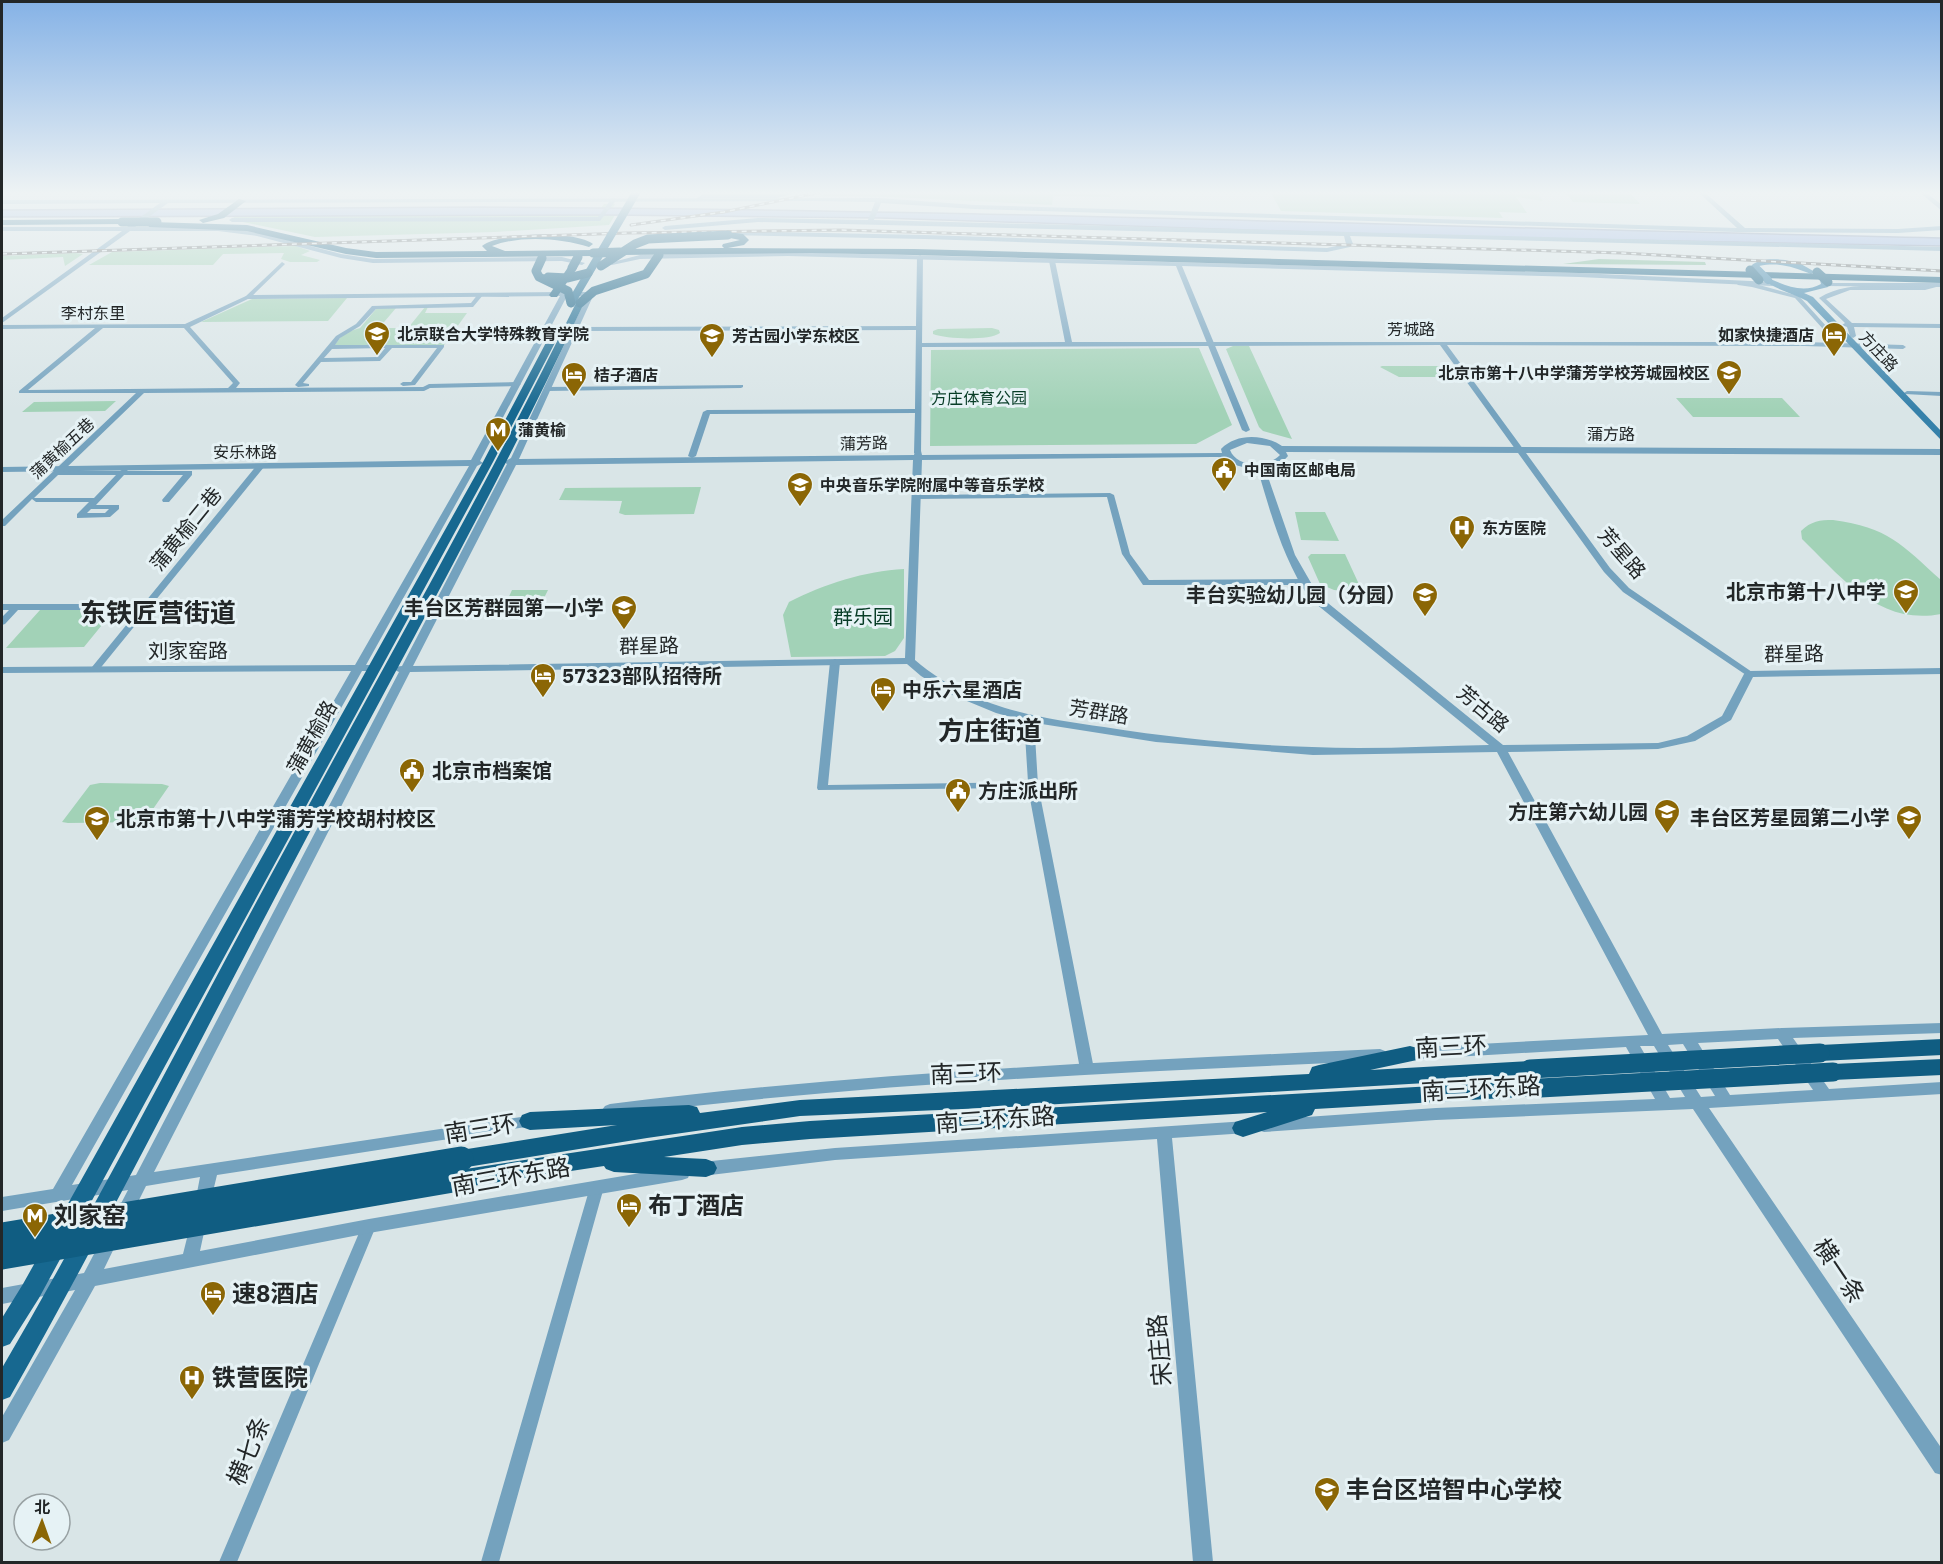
<svg xmlns="http://www.w3.org/2000/svg" width="1943" height="1564" viewBox="0 0 1943 1564" font-family="'IBM Plex Sans','Noto Sans SC',sans-serif">
  <style>
    .green { fill: #a2d2b7 }
    .forest { fill: #76b593 }
    .water { fill: #91afe3; stroke: #7086ab; stroke-width: 1.5 }
    .lines { fill: none; stroke-linecap: round; stroke-linejoin: round }
    .minor { fill: #74a2be; fill-rule: evenodd }
    .tertiary { fill: #74a2be; fill-rule: evenodd }
    .secondary { fill: #3681aa; fill-rule: evenodd }
    .primary { fill: #176890; fill-rule: evenodd }
    .trunk { fill: #105d82; fill-rule: evenodd }
    .rail-casing { stroke: #697071; stroke-width: 3 }
    .rail { stroke: #e6f2f5; stroke-width: 1.5; stroke-dasharray: 5; stroke-linecap: butt }
    .secondary-bridge { stroke: #3681aa; stroke-width: 8 }
    .primary-bridge { stroke: #176890; stroke-width: 8 }
    .trunk-bridge-far2 { stroke: #105d82; stroke-width: 9 }
    .trunk-bridge-far1 { stroke: #105d82; stroke-width: 19 }
    .trunk-bridge { stroke: #105d82; stroke-width: 25 }
    .labels { text-anchor: middle; stroke-width: 6; stroke-linejoin: round; paint-order: stroke }
    .far-street-label { font-size: 16px; fill: #232728; stroke: #e6f2f5 }
    .far-poi-label { font-size: 16px; font-weight: bold; fill: #232728; stroke: #e6f2f5; text-anchor: start }
    .far-park-label { font-size: 16px; fill: #083d27; stroke: #e6f2f5 }
    .street-label { font-size: 20px; fill: #232728; stroke: #e6f2f5 }
    .poi-label { font-size: 20px; font-weight: bold; fill: #232728; stroke: #e6f2f5; text-anchor: end }
    .park-label { font-size: 20px; fill: #083d27; stroke: #e6f2f5 }
    .near-street-label { font-size: 24px; fill: #232728; stroke: #e6f2f5 }
    .near-poi-label { font-size: 24px; font-weight: bold; fill: #232728; stroke: #e6f2f5; text-anchor: start }
    .district-label { font-size: 26px; font-weight: bold; fill: #232728; stroke: #e6f2f5 }
  </style>
  <rect width="100%" height="100%" fill="#d9e5e7"/>
  <!-- green -->
  <path class="green" d="M839 191H1111L1110 197 1053 196 1052 205 892 197 820 196Z
    M1270 191H1536L1543 201 1516 197 1527 213 1499 212 1503 218 1281 211Z
    M1566 193 1632 195 1640 204 1573 202Z
    M604 204H615L609 215H615L609 225 495 232 315 237 238 221 232 216 596 215Z
    M296 246 310 251 301 255 320 260 317 262H290L281 259 284 253 223 254 213 265H89L112 252Z
    M76 253 83 254 65 266 63 257 2 260V256Z
    M347 298 328 321 201 322 252 299Z
    M425 307H428L425 313H467L444 345 333 347 344 333 360 328 377 308H396L379 328H408Z
    M938 329 992 328 999 330 1000 333C989 341 946 339 933 334V331Z
    M1233 346H1249L1292 439 1263 431 1259 427 1226 349Z
    M1199 348 1232 425 1196 444 930 446 931 350Z
    M1382 366H1441L1449 377H1399L1380 367Z
    M1676 398H1782L1800 417H1693Z
    M116 401 105 411 22 412 34 402Z
    M701 487 694 514 625 515 619 513 622 501 559 500 565 488Z
    M1295 512H1325L1339 541 1301 540Z
    M1833 520C1888 527 1902 545 1941 580V614C1879 626 1841 577 1802 539L1801 531C1811 521 1820 520 1833 520Z
    M1311 554H1345L1363 593 1334 590 1320 584 1308 557Z
    M904 569V638L895 651 885 656 791 657 783 615 789 602C824 584 865 571 904 569Z
    M512 590H548L543 600 507 601Z
    M115 609 84 647 6 648 40 610Z
    M100 783 162 784 169 786 144 822 68 823 62 822 90 785Z"/>
  <!-- forest -->
  <path class="forest" d="M1599 259 1705 262 1706 265 1563 264Z"/>
  <!-- water -->
  <path class="water" d="M479 207C967 209 1454 228 1941 238L1942 246 1469 237 881 218 608 215 2 217V210Z"/>
  <g class="lines">
    <!-- minor -->
    <path class="minor" d="M794 191H803L777 198H704L699 201 696 199 703 194H777Z
      M612 198 617 199 600 221 232 222 229 220 232 218 598 217Z
      M920 255 923 257 922 343 1065 342 1049 261 1052 259 1055 261 1072 342H1804L1903 345 1906 347 1903 349 1804 346 1447 345 1610 568 1629 588 1752 672 1754 674 1752 676 1749 677 1623 592 1604 572 1440 345 922 347 921 455 914 453 915 413 710 414 696 456 692 458 688 456 703 412 707 410 915 409 916 330 574 331 571 329 574 327 916 326 917 257Z
      M282 262 285 264 284 265 250 298 190 327 239 382 240 383 236 388 423 387 429 384 518 382 521 384 518 386 430 388 424 391 144 393 63 471H120L125 468 128 471H192V475L169 502H163L162 500 183 475H124L96 505H119V509L110 517 77 518V514L89 502H36L32 499 5 526H2V520L136 393H19V391L95 328 2 329V325L185 324 246 296ZM103 328H184L233 383 228 388 28 390ZM58 475H116L94 498H34ZM91 509H109L105 513H87Z
      M1740 282 1752 283 1799 296 1827 327 1848 336 1843 337 1823 329 1795 298 1752 287 1738 285 1737 284Z
      M1938 283 1941 285 1940 286 1925 290H1850L1826 299 1852 323 1942 324V328L1854 327 1856 336 1853 338 1850 336 1847 327 1842 325 1845 323 1819 298C1855 276 1899 292 1938 283Z
      M478 294 483 295 473 307 376 309 360 326 340 338 335 345H444V347L415 385 403 386 400 384 403 382H411L437 348H392L380 361 321 362 303 383 309 384V386L298 387 295 385 336 336 356 324 372 306 471 303ZM385 348 378 357 324 358 332 349Z
      M743 385V387L741 388 547 391 544 389 547 387Z
      M1907 391 1942 392V396L1905 394 1904 393Z
      M257 465 264 467 98 671H92L90 669 92 667Z
      M1110 493 1114 495 1130 554 1149 580 1303 579 1307 582 1303 585H1143L1122 554 1107 497 917 499 913 497 917 495Z
      M2 604H94L98 607 94 610H18L5 624 2 625V617L9 610H2Z
      M835 659 840 662 828 785 1028 782 1024 719 1029 716 1034 719 1038 785 1094 1069 1092 1073 1087 1074 1082 1073 1080 1069 1028 788 818 790 817 788 830 662Z
      M597 1181 602 1183 604 1187 499 1562H481L590 1187 592 1183Z
      M369 1220 374 1222 376 1226 237 1562H219L362 1226 364 1222Z"/>
    <!-- tertiary -->
    <path class="tertiary" d="M1697 191H1703L1745 228 1898 229 1942 226V230L1898 233 1737 232 975 209 881 203 874 220 1942 247V251L1350 236 1353 244 1350 247 1327 252 925 239 721 235 718 233 721 231 925 235 1327 248 1346 244 1344 236 758 222 665 230 662 228 665 226 758 218 868 220 875 202 811 201 168 203 135 227H218L257 232 341 254 373 259 562 257 585 263 582 265 562 261 373 263 341 258 257 236 218 231H130L2 323V318L122 231H2V227H127L160 203 2 204V200L879 198 975 205 1737 228Z
      M1918 191H1924L1942 205V211Z
      M788 252 1579 273 1772 282 1775 284 1772 286 1579 277 1182 266 1250 430 1246 432 1242 430 1176 266 788 256 640 259 612 265 609 263 640 255Z
      M1825 283H1942V287L1823 286V284Z
      M565 292H591L594 294 519 459 914 455 915 451H921L922 455 1222 453 1221 449C1236 433 1264 434 1282 446L1942 449V455L1286 452 1288 456C1277 470 1256 472 1239 466 1234 465 1231 461 1226 459 1223 457 1216 457 1212 457L922 460 915 660C971 708 1035 717 1104 727 1173 738 1243 745 1312 747 1371 750 1430 746 1489 745L1310 599C1284 561 1272 518 1259 474L1263 471 1267 474 1295 555 1318 595 1503 745 1658 743 1687 736 1722 716 1744 674 1749 671 1942 668V674L1753 677 1731 720 1695 741 1658 749 1508 752 1662 1034 1782 1028 1942 1023V1033L1793 1038 1829 1089 1942 1082V1094L1709 1108 1942 1449V1475L1935 1473 1693 1109 1436 1120 1264 1132 1258 1130 1256 1126 1258 1122 1264 1120 1436 1108 1655 1099 1626 1047 1403 1060 1398 1058 1396 1054 1398 1050 1403 1048 1648 1035 1497 752 1313 755 1156 742 1029 722 996 713 950 694 921 676 907 664 410 672 154 1172 534 1115 539 1117 542 1121 539 1125 217 1175 209 1208 203 1210 197 1208 195 1203 200 1177 146 1186 129 1220 123 1222 117 1220 115 1215 128 1190 2 1211V1197L53 1189 351 671 2 673V667L355 665 469 466 2 472V467L471 460 560 296 248 299 245 297 248 295ZM567 296H587L511 458 504 462 507 464 402 666 394 667 393 669 399 672 136 1175 72 1185 362 671H375L380 668 375 665H366L477 466 483 463 480 461ZM1247 443 1270 446 1280 455C1267 468 1237 468 1230 450ZM913 460 905 658 413 666 516 465ZM1778 1039 1813 1090 1730 1095 1698 1043ZM1683 1044 1715 1096 1701 1097 1668 1045ZM1640 1046H1654L1685 1097 1670 1098Z
      M1380 1049 1385 1051 1387 1055 1385 1059 1380 1061C1123 1072 866 1083 610 1116L605 1114 602 1110 605 1106 610 1104C866 1072 1123 1061 1380 1049Z
      M1247 1121 1253 1123 1255 1127 1253 1131 1247 1133 1172 1138 1213 1562H1193L1157 1139 835 1160 702 1176 696 1174 694 1169 696 1164 702 1162 835 1148Z
      M682 1166 688 1168 690 1173 688 1178 682 1180 369 1233 95 1286 9 1440 2 1443V1417L75 1290 2 1304V1288L84 1273 105 1233 111 1231 117 1233 119 1238 104 1269 183 1254 192 1218 198 1216 204 1218 206 1223 200 1251 369 1219Z"/>
    <!-- secondary -->
    <path class="secondary" d="M1785 260 1801 264 1815 272 1811 274C1793 267 1780 262 1759 266L1762 270 1758 272 1751 266C1759 258 1775 259 1785 260Z
      M1768 278C1785 285 1803 294 1821 284L1820 280H1826L1828 287 1804 293 1813 297 1942 432V441L1807 301C1793 293 1776 290 1764 280Z"/>
    <!-- primary -->
    <path class="primary" d="M580 300 584 303C499 485 401 660 307 837 208 1024 114 1213 10 1397L2 1400V1368C103 1195 194 1016 290 840 386 661 487 486 576 303Z
      M550 335 558 337 493 462 39 1298 10 1344 2 1347V1318L23 1284 483 462Z"/>
    <!-- trunk -->
    <path class="trunk" d="M239 199 246 201 224 218 203 223 199 220 218 214Z
      M122 219 125 220V224L2 225V220Z
      M152 222 247 225 346 248 376 252 487 251 482 246C499 232 575 230 593 244L589 247C561 238 520 235 492 246L505 251 593 250 597 253 593 256 376 258 346 254 247 231 149 227 148 225Z
      M728 232 743 234 749 240 744 245 728 248 914 249 1942 277V283L914 255 812 253 620 255 616 252 620 249 724 248 722 246 723 244 740 240 725 237V233Z
      M569 266 577 268 557 297H551L549 295Z
      M1942 1039V1055L1820 1061 1813 1058 1810 1053 1813 1048 1820 1045Z
      M1410 1046 1417 1048 1420 1054 1417 1060 1370 1070 1530 1061 1537 1063 1540 1069 1537 1075 1530 1077 1009 1107 800 1116 647 1138 461 1168 453 1165 450 1159 453 1153 461 1150 617 1125 530 1130 522 1127 519 1121 522 1115 530 1112 689 1105 697 1107 700 1113 800 1100 1309 1074 1312 1067 1319 1065Z
      M1942 1059V1075L1833 1080 1826 1078 1823 1072 1826 1066 1833 1064Z
      M1540 1080 1547 1082 1550 1088 1547 1094 1540 1096 1315 1109 1312 1115 1243 1137 1235 1134 1232 1128 1235 1122 1267 1112 810 1139 742 1145 664 1157 706 1159 714 1162 717 1168 714 1174 706 1177 614 1172 606 1169 604 1166 459 1188 451 1186 448 1179 451 1172 459 1170 742 1127 810 1121Z"/>
    <defs>
      <path id="rail" d="M631 225 724 212 826 191
        M2 254 627 233 841 230 1622 253 1942 271"/>
    </defs>
    <!-- rail casing -->
    <use href="#rail" class="rail-casing"/>
    <!-- rail -->
    <use href="#rail" class="rail"/>
    <!-- secondary-bridge -->
    <path class="secondary-bridge" d="M1758 270 1768 280"/>
    <!-- primary-bridge -->
    <path class="primary-bridge" d="M571 303 637 191"/>
    <!-- trunk-bridge-far2 -->
    <path class="trunk-bridge-far2" d="M122 222H157
      M593 253 620 252
      M542 258 536 271 539 277 568 291 571 303
      M601 266 635 244 648 239 728 235
      M572 268 578 257
      M1750 270 1759 280
      M1817 272 1828 282
      M548 277 568 278 588 273
      M580 303 594 291 646 274 659 255"/>
    <!-- trunk-bridge-far1 -->
    <path class="trunk-bridge-far1" d="M1530 1069 1820 1053
      M1540 1088 1833 1072"/>
    <!-- trunk-bridge -->
    <path class="trunk-bridge" d="M2 1235 461 1159
      M2 1257 459 1179"/>
  </g>
  <!-- sky -->
  <linearGradient id="sky" x2="0" y2="1"><stop stop-color="#85b2e6"/><stop offset="0.47" stop-color="#eef3f4"/><stop offset="1" stop-color="#eef3f4" stop-opacity="0"/></linearGradient>
  <rect width="1943" height="410" fill="url(#sky)"/>
  <!-- icons -->
  <defs>
    <symbol id="university-pin" viewBox="-11 -11 22 30"><path d="M0 17L-7.5 6A9.5 9.5 0 1 1 7.5 6Z" fill="#8b6605" stroke="#e6f2f5"/><path d="M0-5L7-2L0 1L-7-2ZM-4 1L0 2.5L4 1V4Q0 6-4 4Z" fill="#fff"/></symbol>
    <symbol id="hotel-pin" viewBox="-11 -11 22 30"><path d="M0 17L-7.5 6A9.5 9.5 0 1 1 7.5 6Z" fill="#8b6605" stroke="#e6f2f5"/><path d="M-6-4.5h1.5V1H6V5H4.5V3h-9V5H-6ZM-4 0a1.8 1.8 0 1 1 3.6 0ZM.5 0V-2.5h3Q6-2.5 6 0Z" fill="#fff"/></symbol>
    <symbol id="school-pin" viewBox="-11 -11 22 30"><path d="M0 17L-7.5 6A9.5 9.5 0 1 1 7.5 6Z" fill="#8b6605" stroke="#e6f2f5"/><path d="M0-5L7-2L0 1L-7-2ZM-4 1L0 2.5L4 1V4Q0 6-4 4Z" fill="#fff"/></symbol>
    <symbol id="metro-pin" viewBox="-11 -11 22 30"><path d="M0 17L-7.5 6A9.5 9.5 0 1 1 7.5 6Z" fill="#8b6605" stroke="#e6f2f5"/><path d="M-5.5 5V-5H-3L0 0L3-5H5.5V5H3V-.5L0 4L-3-.5V5Z" fill="#fff"/></symbol>
    <symbol id="civic-pin" viewBox="-11 -11 22 30"><path d="M0 17L-7.5 6A9.5 9.5 0 1 1 7.5 6Z" fill="#8b6605" stroke="#e6f2f5"/><path d="M-.6-6.5H3V-4.5H.6V-3L4-1V1h2V6H-6V1h2V-1L-.6-3ZM-1.2 2.5V6h2.4V2.5Z" fill="#fff"/></symbol>
    <symbol id="hospital-pin" viewBox="-11 -11 22 30"><path d="M0 17L-7.5 6A9.5 9.5 0 1 1 7.5 6Z" fill="#8b6605" stroke="#e6f2f5"/><path d="M-5-5h3v3.5h4V-5h3V5h-3V1.5h-4V5h-3Z" fill="#fff"/></symbol>
  </defs>
  <g fill-rule="evenodd">
    <use href="#university-pin" x="362" y="319" width="30" height="40"/>
    <use href="#hotel-pin" x="1819" y="320" width="30" height="40"/>
    <use href="#school-pin" x="697" y="321" width="30" height="40"/>
    <use href="#school-pin" x="1714" y="358" width="30" height="40"/>
    <use href="#hotel-pin" x="559" y="360" width="30" height="40"/>
    <use href="#metro-pin" x="483" y="415" width="30" height="40"/>
    <use href="#civic-pin" x="1209" y="455" width="30" height="40"/>
    <use href="#school-pin" x="785" y="470" width="30" height="40"/>
    <use href="#hospital-pin" x="1447" y="513" width="30" height="40"/>
    <use href="#school-pin" x="1891" y="577" width="30" height="40"/>
    <use href="#school-pin" x="1410" y="580" width="30" height="40"/>
    <use href="#school-pin" x="609" y="593" width="30" height="40"/>
    <use href="#hotel-pin" x="528" y="661" width="30" height="40"/>
    <use href="#hotel-pin" x="868" y="675" width="30" height="40"/>
    <use href="#civic-pin" x="397" y="756" width="30" height="40"/>
    <use href="#civic-pin" x="943" y="776" width="30" height="40"/>
    <use href="#school-pin" x="1652" y="797" width="30" height="40"/>
    <use href="#school-pin" x="1894" y="803" width="30" height="40"/>
    <use href="#school-pin" x="82" y="804" width="30" height="40"/>
    <use href="#hotel-pin" x="614" y="1191" width="30" height="40"/>
    <use href="#metro-pin" x="20" y="1201" width="30" height="40"/>
    <use href="#hotel-pin" x="198" y="1279" width="30" height="40"/>
    <use href="#hospital-pin" x="177" y="1363" width="30" height="40"/>
    <use href="#school-pin" x="1312" y="1475" width="30" height="40"/>
  </g>
  <g class="labels">
    <!-- far-street labels -->
    <g class="far-street-label">
      <text x="93" y="319">李村东里</text>
      <text x="1411" y="335">芳城路</text>
      <text transform="translate(1879 351) rotate(47)" y="6">方庄路</text>
      <text x="1611" y="440">蒲方路</text>
      <text transform="translate(864 443) rotate(-1)" y="6">蒲芳路</text>
      <text transform="translate(62 448) rotate(-43)" y="6">蒲黄榆五巷</text>
      <text x="245" y="458">安乐林路</text>
    </g>
    <!-- far-poi labels -->
    <g class="far-poi-label">
      <text x="397" y="340">北京联合大学特殊教育学院</text>
      <text x="1814" y="341" text-anchor="end">如家快捷酒店</text>
      <text x="732" y="342">芳古园小学东校区</text>
      <text x="1710" y="379" text-anchor="end">北京市第十八中学蒲芳学校芳城园校区</text>
      <text x="594" y="381">桔子酒店</text>
      <text x="518" y="436">蒲黄榆</text>
      <text x="1244" y="476">中国南区邮电局</text>
      <text x="820" y="491">中央音乐学院附属中等音乐学校</text>
      <text x="1482" y="534">东方医院</text>
    </g>
    <!-- far-park labels -->
    <g class="far-park-label">
      <text x="979" y="404">方庄体育公园</text>
    </g>
    <!-- street labels -->
    <g class="street-label">
      <text transform="translate(186 529) rotate(-51)" y="7">蒲黄榆二巷</text>
      <text transform="translate(1622 553) rotate(49)" y="7">芳星路</text>
      <text transform="translate(649 646) rotate(-1)" y="7">群星路</text>
      <text x="188" y="658">刘家窑路</text>
      <text transform="translate(1794 654) rotate(-1)" y="7">群星路</text>
      <text transform="translate(1483 709) rotate(40)" y="7">芳古路</text>
      <text transform="translate(1099 712) rotate(9)" y="7">芳群路</text>
      <text transform="translate(312 737) rotate(-61)" y="7">蒲黄榆路</text>
    </g>
    <!-- poi labels -->
    <g class="poi-label">
      <text x="1886" y="599">北京市第十八中学</text>
      <text x="1406" y="602">丰台实验幼儿园（分园）</text>
      <text x="604" y="615">丰台区芳群园第一小学</text>
      <text x="562" y="683" text-anchor="start">57323部队招待所</text>
      <text x="902" y="697" text-anchor="start">中乐六星酒店</text>
      <text x="432" y="778" text-anchor="start">北京市档案馆</text>
      <text x="978" y="798" text-anchor="start">方庄派出所</text>
      <text x="1648" y="819">方庄第六幼儿园</text>
      <text x="1890" y="825">丰台区芳星园第二小学</text>
      <text x="116" y="826" text-anchor="start">北京市第十八中学蒲芳学校胡村校区</text>
    </g>
    <!-- park labels -->
    <g class="park-label">
      <text x="863" y="624">群乐园</text>
    </g>
    <!-- near-street labels -->
    <g class="near-street-label">
      <text transform="translate(1451 1047) rotate(-3)" y="8">南三环</text>
      <text transform="translate(966 1074) rotate(-2)" y="8">南三环</text>
      <text transform="translate(1481 1089) rotate(-3)" y="8">南三环东路</text>
      <text transform="translate(995 1120) rotate(-4)" y="8">南三环东路</text>
      <text transform="translate(480 1129) rotate(-9)" y="8">南三环</text>
      <text transform="translate(511 1177) rotate(-10)" y="8">南三环东路</text>
      <text transform="translate(1839 1271) rotate(56)" y="8">横一条</text>
      <text transform="translate(1160 1350) rotate(-95)" y="8">宋庄路</text>
      <text transform="translate(249 1451) rotate(-67)" y="8">横七条</text>
    </g>
    <!-- near-poi labels -->
    <g class="near-poi-label">
      <text x="648" y="1214">布丁酒店</text>
      <text x="54" y="1224">刘家窑</text>
      <text x="232" y="1302">速8酒店</text>
      <text x="212" y="1386">铁营医院</text>
      <text x="1346" y="1498">丰台区培智中心学校</text>
    </g>
    <!-- district labels -->
    <g class="district-label">
      <text x="158" y="622">东铁匠营街道</text>
      <text x="990" y="740">方庄街道</text>
    </g>
  </g>
  <!-- border -->
  <rect width="1943" height="1564" fill="none" stroke="#232728" stroke-width="6"/>
  <!-- north arrow -->
  <g transform="translate(42 1522) rotate(1)"><circle r="28" fill="#e6f2f5" stroke="#98a1a3" stroke-width="1.5"/>
  <path d="M0-4.5L10 22L0 15L-10 22Z" fill="#8b6605"/>
  <text y="-9" font-size="16" font-weight="bold" text-anchor="middle" fill="#232728">北</text>
  </g>
</svg>
